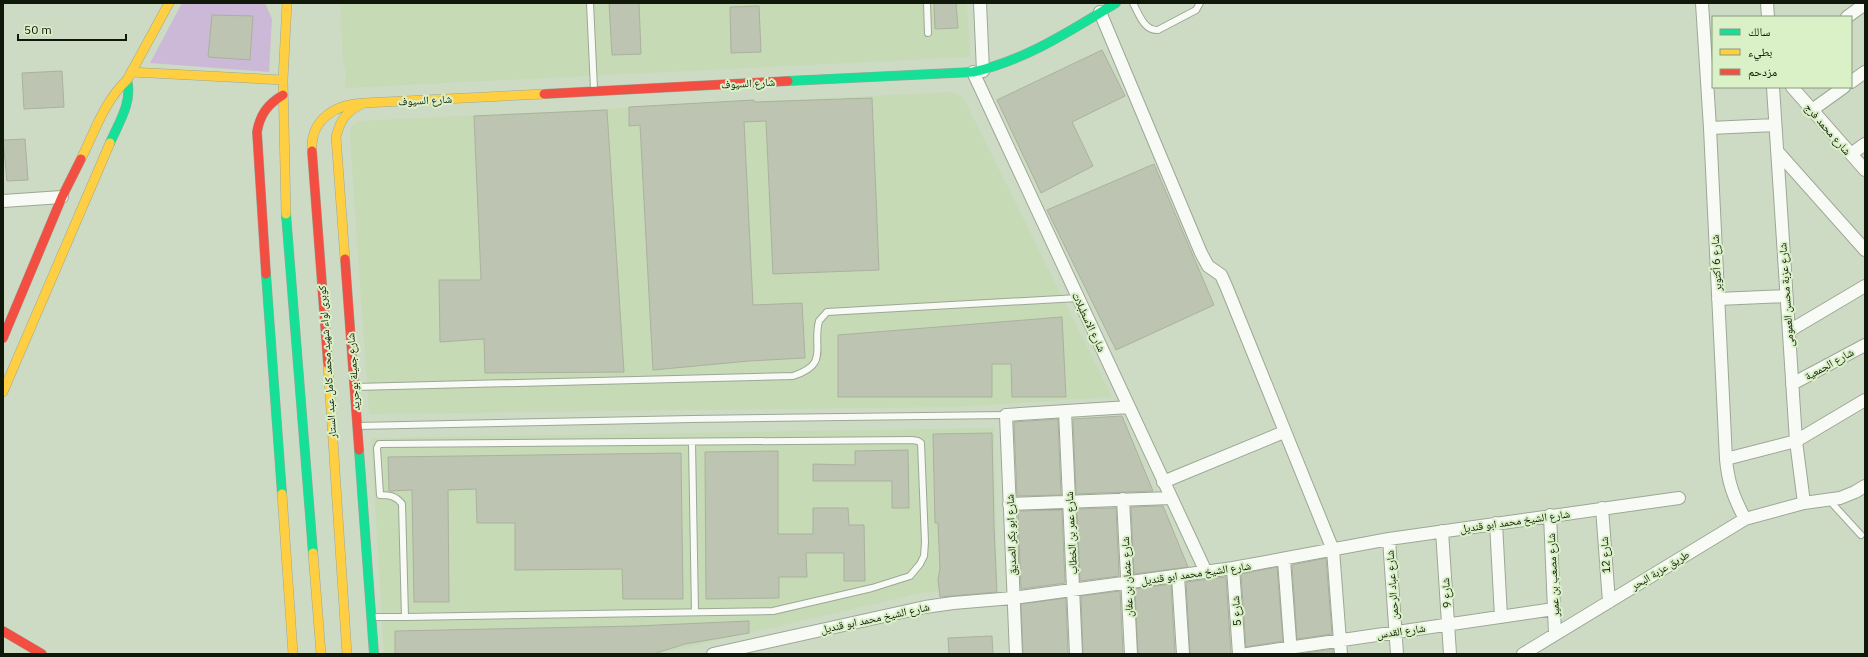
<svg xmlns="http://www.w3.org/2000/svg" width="1868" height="657" viewBox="0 0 1868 657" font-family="'IBM Plex Sans','Noto Naskh Arabic',sans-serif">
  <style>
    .built { fill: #c6dab6 }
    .green { fill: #ccb9d8 }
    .building { fill: #bdc4b2; stroke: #aab19e }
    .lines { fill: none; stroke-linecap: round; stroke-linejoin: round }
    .lane-casing { stroke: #9da795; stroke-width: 8 }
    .street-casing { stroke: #9da795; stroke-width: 14 }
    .fast-casing { stroke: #9da795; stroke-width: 10 }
    .slow-casing { stroke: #9da795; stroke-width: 10 }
    .jam-casing { stroke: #9da795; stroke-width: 10 }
    .lane { stroke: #f8faf6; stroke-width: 6 }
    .street { stroke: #f8faf6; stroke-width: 12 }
    .fast { stroke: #16e098; stroke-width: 9 }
    .slow { stroke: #ffcf43; stroke-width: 9 }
    .jam { stroke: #f24e42; stroke-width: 9 }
    .labels { text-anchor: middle; stroke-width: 4; stroke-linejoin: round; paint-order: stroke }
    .street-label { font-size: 11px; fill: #101809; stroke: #daf1c8 }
  </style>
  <rect width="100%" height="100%" fill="#cedbc4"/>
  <!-- built -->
  <path class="built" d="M340 3H967L970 57 345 88 346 73 343 62Z
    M952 92 963 97 1112 397 954 407 369 414 350 138 351 127 358 121Z
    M994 428 997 586 921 593 658 654H384L371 438Z"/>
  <!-- green -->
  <path class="green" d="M182 3H265L272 19 269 72 150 63Z"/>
  <!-- building -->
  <path class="building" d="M609 3H639L641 54 612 55Z
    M934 3H956L958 28 935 29Z
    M759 6 761 52 731 53 730 7Z
    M212 15 253 16 250 60 208 57Z
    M1102 50 1125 96 1072 122 1093 166 1041 193 997 100Z
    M62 71 64 107 24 109 22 73Z
    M872 98 879 270 773 274 766 121 744 122 753 305 802 303 805 358 749 361 653 370 640 125 629 126V107L754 100V102Z
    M607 110 624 372 485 373 484 339 440 342 439 280H481L474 116Z
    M25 139 28 180 7 181 3 140Z
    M1154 164 1214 305 1116 350 1047 210Z
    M1062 317 1066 397H1012L1011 364H992V397H838V335Z
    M1122 416 1153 491 1076 494 1073 419Z
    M1058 419 1061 495 1017 496 1014 422Z
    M992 433 994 527 997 592 940 597 938 579 940 569 938 523H935L933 434Z
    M908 450 909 508H892V481H813V464L855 465V451Z
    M778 451V534H813V508H848L849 525H864L865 581H844V553H806L807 577H779V598L706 599 705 452Z
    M681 453 683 599H623L622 569 515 570V523H477L476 489 448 490 449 602H414L412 490 389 491 388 457Z
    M1163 506 1188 567 1134 574 1131 507Z
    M1116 508 1119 576 1080 581 1077 509Z
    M1062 510 1065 583 1021 589 1018 511Z
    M1326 558 1332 634 1297 639 1292 565Z
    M1277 567 1283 641 1246 647 1241 574Z
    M1226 577 1231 654H1190L1186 582Z
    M1171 584 1175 654H1138L1135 589Z
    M1120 591 1123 654H1083L1081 596Z
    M1066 598 1068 654H1023L1021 604Z
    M749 621V633L685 644 653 654H395V631L636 626Z
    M992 636 993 654H949L948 638Z
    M1333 649V654H1299Z"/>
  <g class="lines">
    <defs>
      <path id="lane" d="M590 3 594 89
        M927 3 928 33
        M1133 3C1139 14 1144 31 1158 30L1196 10 1200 3
        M355 387 793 376C830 364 812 348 819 321L827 312 1078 298
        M357 426 692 419 1006 415
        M692 442 695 612
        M1829 500 1861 535
        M373 617H405L773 611 872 588 910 576 920 564 924 556 925 542 921 443 918 441 912 440 379 444 377 448 380 495C390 495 396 496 402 504L405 617"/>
      <path id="street" d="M980 3 983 71
        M1702 3 1710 128 1726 459C1728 483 1734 498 1745 519
        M1767 3 1768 17
        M1100 12 1201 253 1208 266 1221 275 1226 286 1333 550 1341 654
        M1847 17 1865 4
        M973 72 1206 572
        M1851 82 1865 72
        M1773 87 1796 441 1804 503
        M1792 87 1865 170
        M1812 110 1844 87
        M1710 128 1775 125
        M1777 151 1865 250
        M1851 154 1865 144
        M3 201 62 197
        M1718 299 1786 296
        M1789 331 1865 286
        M1792 384 1865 345
        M1065 411 1076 654
        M1726 459 1796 441 1865 400
        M1163 482 1284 432
        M1123 499 1131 654
        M1009 504 1171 498
        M1602 508 1609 602
        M1550 515 1555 634
        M1496 523 1501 617
        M1442 531 1450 654
        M1389 539 1397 654
        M1284 560 1291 654
        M1233 568 1239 654
        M1178 576 1183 654
        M713 654 925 607 953 603 1013 598 1233 568 1389 539 1679 498
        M1016 654 1006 415 1129 407
        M1247 654 1554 609
        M1523 654 1745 519 1804 503 1840 498 1855 492 1865 486"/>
      <path id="fast" d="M788 81 973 72C1026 60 1070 31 1116 3
        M110 143C118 124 133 102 127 80
        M286 214 313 553
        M266 274 282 494
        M359 450 374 654"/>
      <path id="slow" d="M131 72 283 80
        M312 151C310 119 336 104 364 103
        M81 159C94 133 105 100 127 80L169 3
        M286 214 283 80 287 3
        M345 259 336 137C340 120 347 110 364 103L544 94
        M328 364 347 654
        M3 392 110 143
        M282 494 293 654
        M313 553 321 654"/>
      <path id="jam" d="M544 94 788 81
        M312 151 328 364
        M345 259 359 450
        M266 274 257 132C260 114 268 104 283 95
        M3 338 62 197 81 159
        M3 631 42 654"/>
    </defs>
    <!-- lane casing -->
    <use href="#lane" class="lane-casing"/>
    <!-- street casing -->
    <use href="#street" class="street-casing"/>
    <!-- fast casing -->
    <use href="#fast" class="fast-casing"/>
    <!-- slow casing -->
    <use href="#slow" class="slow-casing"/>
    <!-- jam casing -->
    <use href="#jam" class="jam-casing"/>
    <!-- lane -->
    <use href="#lane" class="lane"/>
    <!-- street -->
    <use href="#street" class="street"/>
    <!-- fast -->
    <use href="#fast" class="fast"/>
    <!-- slow -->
    <use href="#slow" class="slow"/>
    <!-- jam -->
    <use href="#jam" class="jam"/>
  </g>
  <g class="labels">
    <!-- street labels -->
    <g class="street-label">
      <text transform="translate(748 83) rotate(-3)" y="4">شارع السيوف</text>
      <text transform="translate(425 100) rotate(-3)" y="4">شارع السيوف</text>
      <text transform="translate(1828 129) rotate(49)" y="4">شارع محمد فرج</text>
      <text transform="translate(1716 263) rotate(-93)" y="4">شارع 6 أكتوبر</text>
      <text transform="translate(1786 295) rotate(-94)" y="4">شارع عزبة محسن العمومى</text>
      <text transform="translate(1089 322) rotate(65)" y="4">شارع الاسطبلات</text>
      <text transform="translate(327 362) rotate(-94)" y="4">كوبرى لواء شهيد محمد كامل عبد الستار</text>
      <text transform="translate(1829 364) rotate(-29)" y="4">شارع الجمعية</text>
      <text transform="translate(353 372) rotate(-94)" y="4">شارع جميلة بوحريد</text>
      <text transform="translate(1515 521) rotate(-8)" y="4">شارع الشيخ محمد ابو قنديل</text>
      <text transform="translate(1071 533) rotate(-93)" y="4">شارع عمر بن الخطاب</text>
      <text transform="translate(1011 535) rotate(-92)" y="4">شارع ابو بكر الصديق</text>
      <text transform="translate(1605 555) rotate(-94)" y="4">شارع 12</text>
      <text transform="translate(1660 570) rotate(-31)" y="4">طريق عزبة البحر</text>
      <text transform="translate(1196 573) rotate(-8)" y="4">شارع الشيخ محمد ابو قنديل</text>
      <text transform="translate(1553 575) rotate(-93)" y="4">شارع مصعب بن عمير</text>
      <text transform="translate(1127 577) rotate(-93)" y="4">شارع عثمان بن عفان</text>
      <text transform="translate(1392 585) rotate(-94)" y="4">شارع عباد الرحمن</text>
      <text transform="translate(1446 593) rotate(-94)" y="4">شارع 9</text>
      <text transform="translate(1236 611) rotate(-94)" y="4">شارع 5</text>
      <text transform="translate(875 618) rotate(-12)" y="4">شارع الشيخ محمد ابو قنديل</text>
      <text transform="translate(1401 631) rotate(-8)" y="4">شارع القدس</text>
    </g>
  </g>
  <!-- border -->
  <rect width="1868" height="657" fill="none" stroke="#101809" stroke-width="8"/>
  <!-- legend -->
  <rect x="1712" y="16" width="140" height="72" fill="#daf1c8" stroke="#899a7c"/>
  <rect x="1720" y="29" width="20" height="6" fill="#16e098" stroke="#899a7c"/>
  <text x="1748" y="36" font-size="12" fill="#101809">سالك</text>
  <rect x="1720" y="49" width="20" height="6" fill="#ffcf43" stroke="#899a7c"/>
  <text x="1748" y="56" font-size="12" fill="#101809">بطيء</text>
  <rect x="1720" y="69" width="20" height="6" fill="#f24e42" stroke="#899a7c"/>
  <text x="1748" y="76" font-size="12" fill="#101809">مزدحم</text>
  <!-- scale -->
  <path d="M18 34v6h108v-6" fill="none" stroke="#101809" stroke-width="2"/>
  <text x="24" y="34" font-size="12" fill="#101809" stroke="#daf1c8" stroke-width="3" paint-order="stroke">50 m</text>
</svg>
